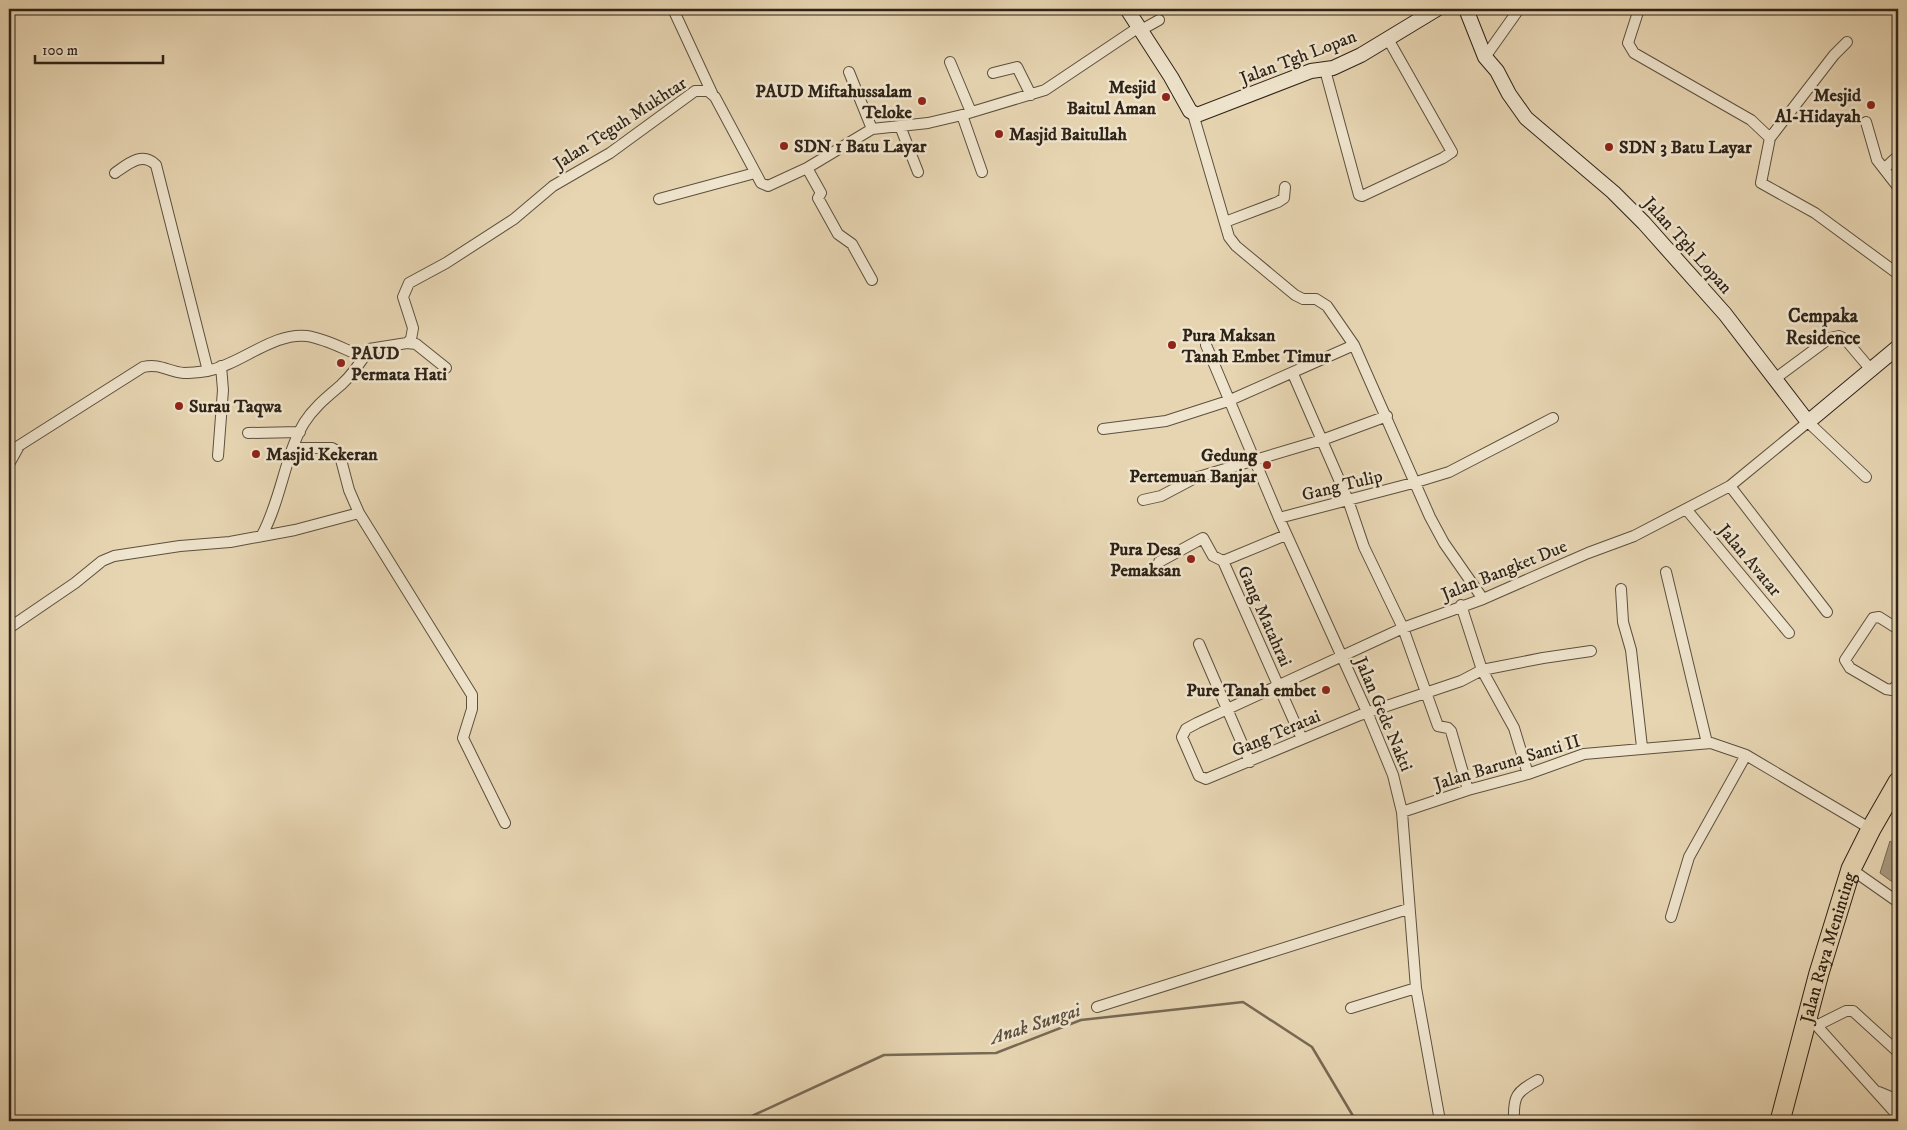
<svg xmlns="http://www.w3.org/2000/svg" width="1907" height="1130" viewBox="0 0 1907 1130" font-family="'IM FELL DW Pica',serif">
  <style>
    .water { fill: #a8987d; stroke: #776954 }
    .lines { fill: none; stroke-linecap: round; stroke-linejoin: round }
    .stream { stroke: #776954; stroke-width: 2.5 }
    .street-casing { stroke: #5c503e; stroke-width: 12 }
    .secondary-casing { stroke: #2e2317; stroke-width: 16 }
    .highway-casing { stroke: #2e2317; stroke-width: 21 }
    .street { stroke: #efe4cd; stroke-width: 10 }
    .secondary { stroke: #efe4cd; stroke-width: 14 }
    .highway { stroke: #e7d5b2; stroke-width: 19 }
    .poi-dot { fill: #8f2418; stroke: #efe4cd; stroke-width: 2 }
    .labels { text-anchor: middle; stroke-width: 5; stroke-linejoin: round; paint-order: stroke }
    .street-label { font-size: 18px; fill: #2e2317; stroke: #efe4cd }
    .poi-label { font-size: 18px; font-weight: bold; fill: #2e2317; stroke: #efe4cd; text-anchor: start }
    .neighbourhood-label { font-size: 19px; font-weight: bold; fill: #2e2317; stroke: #efe4cd }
    .water-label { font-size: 19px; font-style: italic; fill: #594c3b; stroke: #efe4cd }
  </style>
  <rect width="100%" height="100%" fill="#e7d5b2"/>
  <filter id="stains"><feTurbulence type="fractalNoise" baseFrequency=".004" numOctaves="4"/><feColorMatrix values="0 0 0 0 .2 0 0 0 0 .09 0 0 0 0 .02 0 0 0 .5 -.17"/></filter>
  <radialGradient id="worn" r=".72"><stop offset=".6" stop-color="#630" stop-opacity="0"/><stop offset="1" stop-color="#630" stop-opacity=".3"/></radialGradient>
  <!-- water -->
  <path class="water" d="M1890 841 1898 847V886L1880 873Z"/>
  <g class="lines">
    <!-- stream -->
    <path class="stream" d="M741 1121 884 1055 996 1053 1081 1020 1243 1002 1312 1047 1356 1121"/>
    <defs>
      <path id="street" d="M673 9 712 93
        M1639 9 1628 43 1634 53 1751 120 1770 138
        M1141 30 1159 20
        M1847 42 1834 55 1770 138 1761 183 1815 213 1898 274
        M1485 57 1519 9
        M950 62 971 112
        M1325 70 1359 195 1362 196 1443 158 1452 152 1388 39
        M849 72 872 129
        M993 73 1017 67 1031 95
        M1193 114 1229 237 1236 246 1295 295 1303 299H1316L1327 306 1354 345 1430 517 1444 543 1483 599
        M962 115 982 172
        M1866 122 1877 160 1898 187
        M900 126 918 172
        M807 168 821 193 818 198 838 234 852 244 872 280
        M1884 169 1898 156
        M115 173C128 164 142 151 156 165L208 371
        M659 199 755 173
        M1225 222 1278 202 1284 198 1285 187
        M407 343 416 344 446 368
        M1206 345 1279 518 1367 712 1393 775 1402 812 1416 988 1440 1121
        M1293 374 1348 500 1364 547 1403 628 1438 726 1448 728 1451 731 1468 790
        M1776 378 1830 338 1839 336 1845 339 1872 371
        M1103 429 1166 421 1228 401 1354 345
        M248 433 300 432
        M294 448H332L339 452 349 490 359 513 472 695V709L463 738 505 823
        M9 452 143 367C161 363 168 372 184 373 191 373 200 372 207 371 240 365 273 332 307 336 327 339 345 350 364 357
        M218 456 223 390 221 366
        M9 464 19 446
        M1730 486 1827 612
        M1143 500 1161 496 1195 478 1322 440 1387 416
        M1686 509 1789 633
        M1279 518 1413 483 1449 472 1553 418
        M262 535C281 500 285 455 304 423 314 407 327 397 341 385 352 375 361 362 369 349L407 343 411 339 413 328 403 297 409 283 446 263 514 219 553 186 610 153 695 91H708L715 97 761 183 768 186 807 168 872 129 928 123 962 115 1045 90 1139 27
        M1223 561 1302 739
        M1223 561 1286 535
        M1159 562 1203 538 1213 556 1223 561
        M1666 572 1707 743
        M1621 589 1623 622 1631 650 1642 747
        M1461 605 1482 670 1514 728 1528 774
        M9 628 75 583 102 561 114 556 180 546 230 542 295 530 359 513
        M1898 629 1879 617 1873 618 1845 660 1850 668 1886 689 1892 690 1898 684
        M1199 644 1250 762
        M1591 651 1543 658 1482 670 1461 681 1360 715 1206 779 1199 776 1182 737 1186 729 1197 723 1403 628 1483 599 1588 553 1634 536 1730 486 1808 422 1866 477
        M1402 812 1468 790 1528 774 1584 754 1711 743 1746 755 1871 829
        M1851 869 1898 902
        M1671 917 1689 857 1746 755
        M1097 1007 1408 909
        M1351 1008 1416 988
        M1808 1016 1898 1116
        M1818 1025 1846 1011H1853L1898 1052
        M1879 1092 1898 1100
        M1514 1121C1513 1096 1516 1092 1538 1080"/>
      <path id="secondary" d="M1127 9 1171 77 1190 111 1197 115 1311 71 1333 68 1361 55 1437 9
        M1466 9 1485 57 1497 71 1509 94 1526 118 1613 192 1644 223 1725 314 1808 422 1898 347"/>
      <g id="highway">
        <path id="s1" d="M1780 1121 1819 973 1851 869 1871 829 1898 782"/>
      </g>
    </defs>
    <!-- street casing -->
    <use href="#street" class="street-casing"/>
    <!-- secondary casing -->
    <use href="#secondary" class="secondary-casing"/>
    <!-- highway casing -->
    <use href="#highway" class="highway-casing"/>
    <!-- street -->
    <use href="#street" class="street"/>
    <!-- secondary -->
    <use href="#secondary" class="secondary"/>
    <!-- highway -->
    <use href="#highway" class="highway"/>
  </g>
  <!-- markers -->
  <g class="poi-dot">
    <circle cx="1166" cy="97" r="5"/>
    <circle cx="922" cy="101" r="5"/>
    <circle cx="1871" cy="105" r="5"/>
    <circle cx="999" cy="134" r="5"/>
    <circle cx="784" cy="146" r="5"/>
    <circle cx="1609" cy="147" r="5"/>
    <circle cx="1172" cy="345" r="5"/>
    <circle cx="341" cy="363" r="5"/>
    <circle cx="179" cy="406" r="5"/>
    <circle cx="256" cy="454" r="5"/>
    <circle cx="1267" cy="465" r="5"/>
    <circle cx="1191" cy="559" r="5"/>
    <circle cx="1326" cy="690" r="5"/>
  </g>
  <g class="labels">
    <!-- street labels -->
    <g class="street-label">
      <text transform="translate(1298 57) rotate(-21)" y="6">Jalan Tgh Lopan</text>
      <text transform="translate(620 123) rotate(-33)" y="6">Jalan Teguh Mukhtar</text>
      <text transform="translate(1688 245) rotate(48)" y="6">Jalan Tgh Lopan</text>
      <text transform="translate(1342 485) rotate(-14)" y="6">Gang Tulip</text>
      <text transform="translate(1750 560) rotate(50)" y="6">Jalan Avatar</text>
      <text transform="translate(1504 570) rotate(-22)" y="6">Jalan Bangket Due</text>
      <text transform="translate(1265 616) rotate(66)" y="6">Gang Matahrai</text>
      <text transform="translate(1384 714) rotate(67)" y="6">Jalan Gede Nakti</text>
      <text transform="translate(1276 733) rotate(-23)" y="6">Gang Teratai</text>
      <text transform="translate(1507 762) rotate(-17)" y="6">Jalan Baruna Santi II</text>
      <text dy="6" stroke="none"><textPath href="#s1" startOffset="180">Jalan Raya Meninting</textPath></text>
    </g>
    <!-- poi labels -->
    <g class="poi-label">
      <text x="1156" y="93" text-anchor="end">Mesjid<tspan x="1156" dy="21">Baitul Aman</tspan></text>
      <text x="912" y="97" text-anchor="end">PAUD Miftahussalam<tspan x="912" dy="21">Teloke</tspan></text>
      <text x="1861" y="101" text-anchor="end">Mesjid<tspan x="1861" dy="21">Al-Hidayah</tspan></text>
      <text x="1009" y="140">Masjid Baitullah</text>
      <text x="794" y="152">SDN 1 Batu Layar</text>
      <text x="1619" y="153">SDN 3 Batu Layar</text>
      <text x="1182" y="341">Pura Maksan<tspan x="1182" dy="21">Tanah Embet Timur</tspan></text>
      <text x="351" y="359">PAUD<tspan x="351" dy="21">Permata Hati</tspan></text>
      <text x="189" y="412">Surau Taqwa</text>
      <text x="266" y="460">Masjid Kekeran</text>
      <text x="1257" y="461" text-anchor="end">Gedung<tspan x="1257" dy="21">Pertemuan Banjar</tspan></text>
      <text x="1181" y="555" text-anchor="end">Pura Desa<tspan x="1181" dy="21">Pemaksan</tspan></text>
      <text x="1316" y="696" text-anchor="end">Pure Tanah embet</text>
    </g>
    <!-- neighbourhood labels -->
    <g class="neighbourhood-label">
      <text x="1823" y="322">Cempaka<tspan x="1823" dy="22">Residence</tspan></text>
    </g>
    <!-- water labels -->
    <g class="water-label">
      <text transform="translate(1035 1023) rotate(-18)" y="7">Anak Sungai</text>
    </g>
  </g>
  <!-- margin -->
  <rect width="1907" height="1130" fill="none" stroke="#e7d5b2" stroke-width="30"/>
  <rect x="10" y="10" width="1887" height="1110" fill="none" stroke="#2e2317" stroke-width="2.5"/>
  <rect x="15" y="15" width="1877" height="1100" fill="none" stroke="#2e2317"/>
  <!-- scale -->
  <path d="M35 55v8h128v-8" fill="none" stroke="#2e2317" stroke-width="2.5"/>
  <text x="42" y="55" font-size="15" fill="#2e2317" stroke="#efe4cd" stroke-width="4" paint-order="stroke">100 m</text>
  <rect width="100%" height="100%" filter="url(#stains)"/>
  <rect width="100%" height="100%" fill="url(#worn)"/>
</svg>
